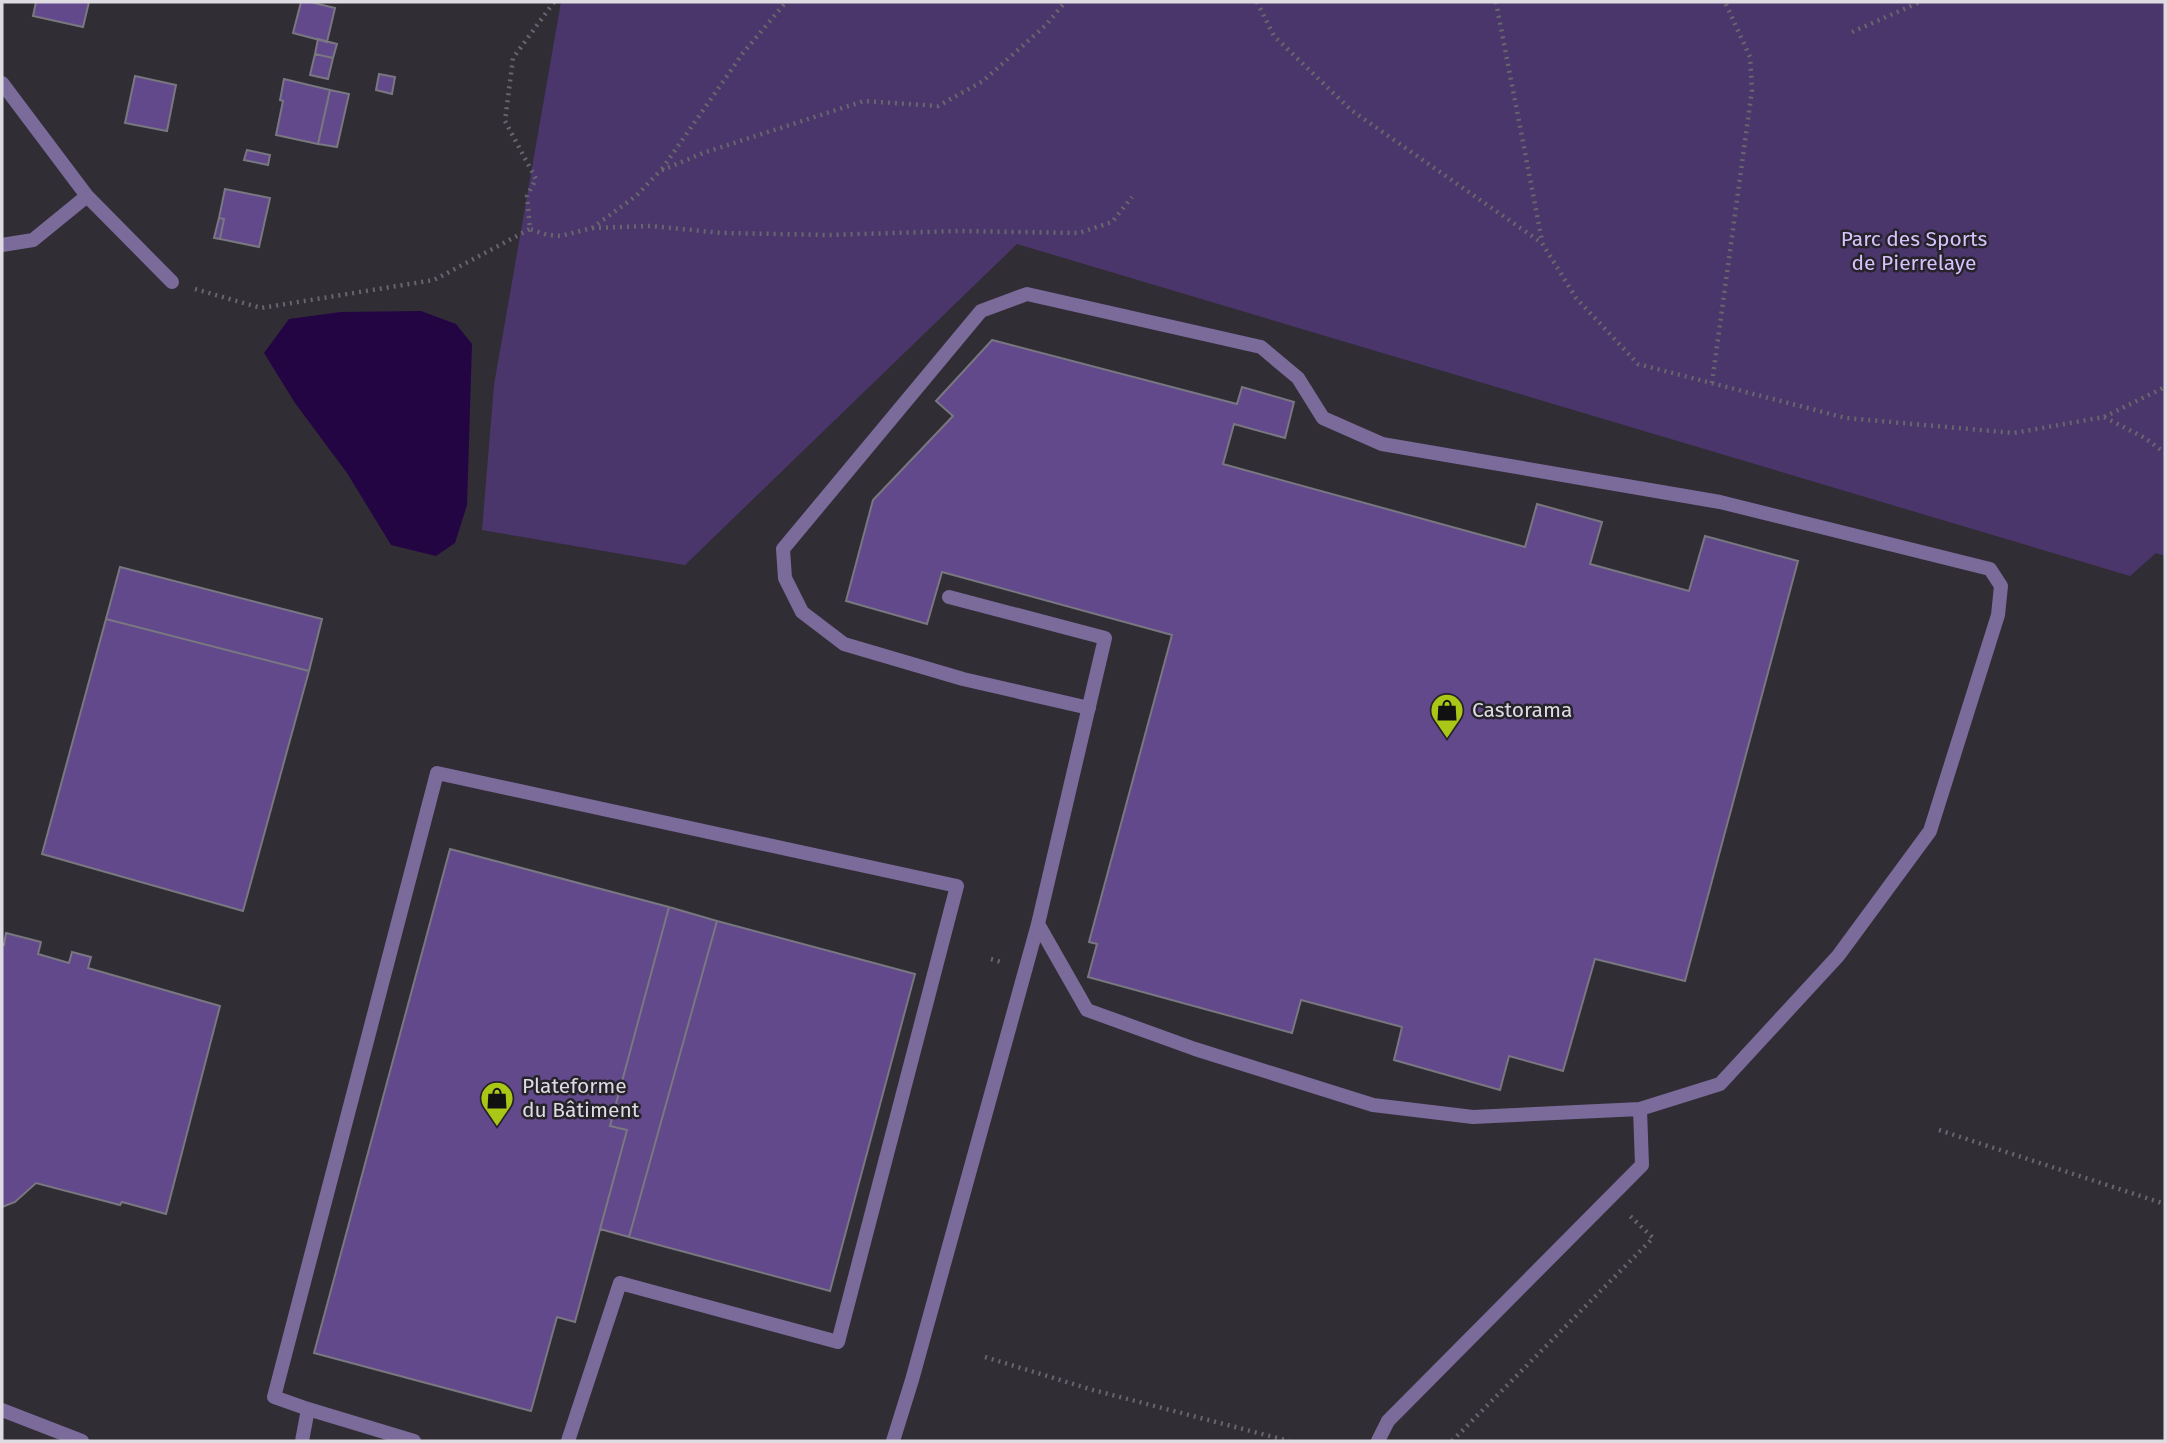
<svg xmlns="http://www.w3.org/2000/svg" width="2167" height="1443" viewBox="0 0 2167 1443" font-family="'Fira Sans',sans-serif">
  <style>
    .green { fill: #4b366c }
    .water { fill: #240544 }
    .building { fill: #62498b; stroke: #797780; stroke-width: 2 }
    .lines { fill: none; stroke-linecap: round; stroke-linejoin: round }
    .path { stroke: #68666d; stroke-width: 4.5; stroke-dasharray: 2 5; stroke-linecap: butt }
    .service { stroke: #7b6b9a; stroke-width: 14 }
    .minor { stroke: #7b6b9a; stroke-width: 14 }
    .labels { text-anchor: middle; stroke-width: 5; stroke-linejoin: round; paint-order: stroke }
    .park-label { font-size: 21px; fill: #d6c3fd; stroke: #26232b }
    .poi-label { font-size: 21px; fill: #dedce2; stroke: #26232b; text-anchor: start }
  </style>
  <rect width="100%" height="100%" fill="#302d35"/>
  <!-- green -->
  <path class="green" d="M561 2H2165V556L2156 553 2130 576 1017 244 685 565 482 530 494 385Z"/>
  <!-- water -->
  <path class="water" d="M421 311 456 324 472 344 467 505 455 543 436 556 391 545 347 473 295 403 264 353 289 319 341 312Z"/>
  <!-- building -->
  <path class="building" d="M36 2H89L83 27 33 16Z
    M301 2H310L335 8 327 42 293 33Z
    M318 39 337 44 333 58 315 54Z
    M315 54 333 58 328 79 310 75Z
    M379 74 395 77 392 94 376 90Z
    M135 76 176 85 167 131 125 123Z
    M284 79 330 90 318 144 276 135 283 101 280 100Z
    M330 90 349 94 337 147 318 144Z
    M247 150 270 155 268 165 244 160Z
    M225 189 270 198 259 247 220 239 224 219 219 218Z
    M219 218 224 219 220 239 214 238Z
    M992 340 1237 404 1242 387 1294 402 1285 438 1234 424 1223 464 1525 547 1537 504 1602 522 1590 564 1689 591 1705 536 1798 561 1685 981 1595 959 1563 1071 1509 1056 1500 1090 1394 1060 1402 1027 1301 1000 1292 1033 1088 977 1097 944 1089 942 1172 635 942 572 927 624 846 601 873 500 953 416 936 401Z
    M120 567 322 619 309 671 106 619Z
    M106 619 309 671 243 911 42 854Z
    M450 849 669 907 610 1126 627 1130 575 1322 557 1317 531 1411 314 1353Z
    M669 907 717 921 629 1237 600 1229 627 1130 610 1126Z
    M717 921 915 974 830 1291 629 1237Z
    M6 933 41 942 38 954 69 963 72 952 91 957 88 968 220 1006 166 1214 122 1202 120 1205 36 1183 15 1202 2 1207V944L4 945Z"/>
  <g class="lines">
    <!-- path -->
    <path class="path" d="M554 2 513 58 505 121 536 179 527 196 530 229 547 235 561 236 592 228 636 196 660 171 703 153 864 101 938 106 983 81 1046 25 1065 2
      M1257 2 1274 36 1351 110 1542 243 1576 298 1638 364 1846 418 2014 433 2104 417 2145 438 2165 453
      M1496 2 1542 241
      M1852 32 1920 2
      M662 169 743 53 786 2
      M592 228 651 226 722 233 829 235 958 231 1079 233 1112 222 1132 197
      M195 289 261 308 434 280 530 229
      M1712 383 1752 90 1750 57 1725 2
      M2104 417 2165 387
      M991 959 1001 962
      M1939 1130 2165 1204
      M985 1357 1093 1390 1289 1441
      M1452 1441 1653 1238 1628 1214"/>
    <!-- service -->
    <path class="service" d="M949 597 1105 638 1038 924
      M1089 708 963 679 844 644 802 612 785 578 783 549 981 311 1027 294 1261 347 1298 378 1323 418 1382 444 1720 502 1990 569 2001 586 1998 615 1930 831 1838 956 1720 1084 1640 1109
      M308 1409 274 1397 437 773 957 886 838 1342 620 1283 568 1441
      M302 1441 308 1409 414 1441
      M893 1441 912 1380 1038 924 1087 1010 1195 1049 1373 1105 1473 1117 1640 1109 1642 1165 1388 1421 1378 1441"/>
    <!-- minor -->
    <path class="minor" d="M2 83 87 196 172 282
      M2 245 33 240 87 196
      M2 1410 82 1441"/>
  </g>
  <!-- icons -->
  <defs>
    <symbol id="shop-pin" viewBox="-11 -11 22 30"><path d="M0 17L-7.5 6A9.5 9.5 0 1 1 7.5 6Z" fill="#aac717" stroke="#26232b"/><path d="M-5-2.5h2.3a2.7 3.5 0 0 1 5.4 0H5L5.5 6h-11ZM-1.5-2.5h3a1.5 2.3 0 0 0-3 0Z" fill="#111"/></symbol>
  </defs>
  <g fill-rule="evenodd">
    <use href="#shop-pin" x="1428" y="691" width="38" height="52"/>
    <use href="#shop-pin" x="478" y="1079" width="38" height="52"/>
  </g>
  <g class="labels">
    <!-- park labels -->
    <g class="park-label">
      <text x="1914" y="246">Parc des Sports<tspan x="1914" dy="24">de Pierrelaye</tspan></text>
    </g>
    <!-- poi labels -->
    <g class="poi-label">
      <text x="1472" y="717">Castorama</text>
      <text x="522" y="1093">Plateforme<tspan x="522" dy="24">du Bâtiment</tspan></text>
    </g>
  </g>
  <!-- border -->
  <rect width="2167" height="1443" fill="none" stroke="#dedce2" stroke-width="7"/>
</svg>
